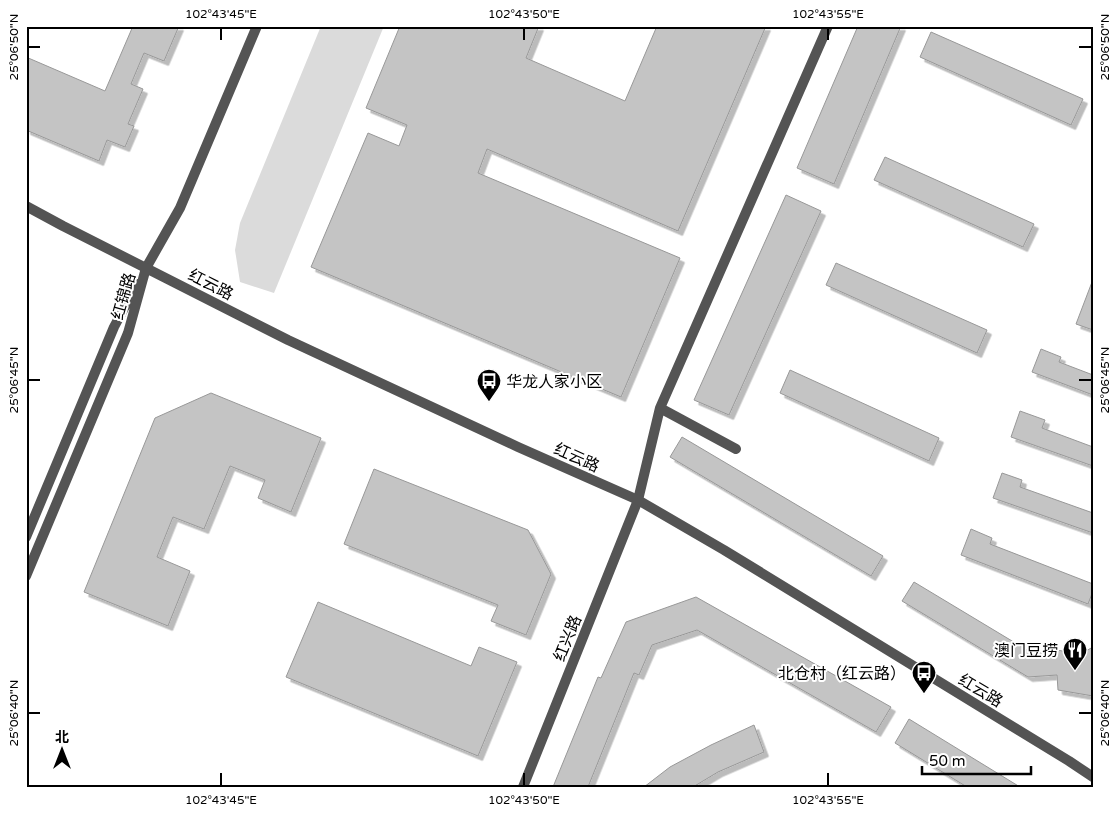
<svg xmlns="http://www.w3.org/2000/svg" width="1119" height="813" viewBox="0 0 1119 813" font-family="'Varela Round','Noto Sans SC',sans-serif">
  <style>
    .green { fill: #dbdbdb }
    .building { fill: #c4c4c4; stroke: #989898; filter: url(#shadow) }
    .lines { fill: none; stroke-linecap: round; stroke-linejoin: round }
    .minor { stroke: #545454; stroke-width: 10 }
    .tertiary { stroke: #545454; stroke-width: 10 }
    .ticks { fill: none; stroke: #000; stroke-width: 2 }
    .labels { text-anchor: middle; stroke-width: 4; stroke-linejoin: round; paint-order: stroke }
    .street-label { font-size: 16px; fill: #000; stroke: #fff }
    .poi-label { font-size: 16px; fill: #000; stroke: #fff; text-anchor: end }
    .neatline { fill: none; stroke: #000; stroke-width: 2 }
    .ticks-label { font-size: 12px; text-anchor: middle; fill: #000 }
  </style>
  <defs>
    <filter id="shadow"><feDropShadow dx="4.5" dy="4.5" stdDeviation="0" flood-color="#0004"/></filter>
  </defs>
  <rect width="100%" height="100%" fill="#fff"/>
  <!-- green -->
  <path class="green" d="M321 26H384L274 293 240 282 235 250 240 223Z"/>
  <!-- building -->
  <path class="building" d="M133 26H179L164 61 144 53 131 84 143 89 128 124 134 126 125 147 107 140 99 161 26 130V57L105 91Z
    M400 26H539L526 58 625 101 657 26H766L678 231 487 149 478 173 680 258 621 397 311 267 368 133 399 146 407 125 366 108Z
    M858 26H901L834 184 797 168Z
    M931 32 1083 99 1071 125 920 57Z
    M885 157 1034 224 1023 247 874 180Z
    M786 195 821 211 729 415 694 400Z
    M836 263 987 330 977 353 826 285Z
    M1092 282H1093V330L1076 324Z
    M1041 349 1061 357 1059 362 1093 375V395L1032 372Z
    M790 370 939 438 929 461 780 393Z
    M211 393 321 438 291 512 258 498 265 480 230 466 204 529 173 517 157 557 190 571 168 626 84 592 155 418Z
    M1020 411 1045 420 1042 428 1093 447V466L1011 437Z
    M682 437 883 556 871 576 670 457Z
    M374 469 528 530 551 574 526 635 491 621 498 605 344 544Z
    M1002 473 1022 480 1020 487 1093 513V533L993 498Z
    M971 529 992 538 990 544 1093 584V591L1088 604 961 555Z
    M914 582 1032 653 1057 652V650L1073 653 1084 652 1093 647V696L1058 690 1057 675 1028 677 902 601Z
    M696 597 891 707 876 732 697 630 652 645 639 675 634 673 588 787H553L598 677 601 678 626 622Z
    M318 602 471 666 479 647 517 662 478 756 286 677Z
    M909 719 1020 787H967L895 743Z
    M754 725 764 752 718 772 693 787H644L670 767 711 745Z"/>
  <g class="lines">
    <!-- minor -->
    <path class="minor" d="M146 268 180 208 257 26
      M660 408 736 449
      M523 787 638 500 660 408 828 26"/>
    <!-- tertiary -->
    <path class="tertiary" d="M26 206 63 226 288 340 518 447 638 500 724 550 1069 761 1093 777
      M26 537 114 327 137 284
      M26 576 128 333 146 268"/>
  </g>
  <!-- ticks -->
  <path class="ticks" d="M221 28V40M524 28V40M828 28V40M28 47H40M1079 47H1092M28 380H40M1079 380H1092M28 713H40M1079 713H1092M221 773V786M524 773V786M828 773V786"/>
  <!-- icons -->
  <defs>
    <symbol id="bus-pin" viewBox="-11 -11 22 30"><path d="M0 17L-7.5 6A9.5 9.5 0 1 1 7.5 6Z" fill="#000" stroke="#fff"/><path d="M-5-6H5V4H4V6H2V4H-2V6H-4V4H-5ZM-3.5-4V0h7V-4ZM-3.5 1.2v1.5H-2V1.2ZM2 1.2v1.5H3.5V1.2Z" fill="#fff"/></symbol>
    <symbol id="restaurant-pin" viewBox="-11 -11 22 30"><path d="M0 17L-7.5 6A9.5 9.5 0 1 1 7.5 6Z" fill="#000" stroke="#fff"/><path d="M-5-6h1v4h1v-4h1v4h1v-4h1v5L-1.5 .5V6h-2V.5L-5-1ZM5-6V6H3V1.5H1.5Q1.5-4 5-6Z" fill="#fff"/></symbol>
  </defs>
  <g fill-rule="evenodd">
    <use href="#bus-pin" x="475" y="367" width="28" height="38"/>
    <use href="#restaurant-pin" x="1061" y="636" width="28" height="38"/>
    <use href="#bus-pin" x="910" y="659" width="28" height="38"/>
  </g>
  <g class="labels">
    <!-- street labels -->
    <g class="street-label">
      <text transform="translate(211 284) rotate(27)" y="6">红云路</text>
      <text transform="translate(123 296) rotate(-74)" y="6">红锦路</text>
      <text transform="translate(577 457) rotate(24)" y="6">红云路</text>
      <text transform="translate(567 638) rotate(-68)" y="6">红兴路</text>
      <text transform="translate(981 690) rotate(31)" y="6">红云路</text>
    </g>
    <!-- poi labels -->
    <g class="poi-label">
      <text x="506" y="387" text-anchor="start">华龙人家小区</text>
      <text x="1058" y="656">澳门豆捞</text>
      <text x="906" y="679">北仓村（红云路）</text>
    </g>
  </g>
  <!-- border -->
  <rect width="1119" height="813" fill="none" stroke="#ffffff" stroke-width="55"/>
  <!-- north arrow -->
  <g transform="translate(62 750)" stroke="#ffffff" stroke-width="4" paint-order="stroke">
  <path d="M0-4L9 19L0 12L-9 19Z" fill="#000000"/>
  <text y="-8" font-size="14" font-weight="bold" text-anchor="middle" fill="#000000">北</text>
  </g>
  <!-- scale -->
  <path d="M922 766v8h109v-8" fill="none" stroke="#000000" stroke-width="2.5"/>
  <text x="929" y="766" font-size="15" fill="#000000" stroke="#ffffff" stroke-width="4" paint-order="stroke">50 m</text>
  <rect x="28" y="28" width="1064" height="758" class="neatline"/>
  <g class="ticks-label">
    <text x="221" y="18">102°43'45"E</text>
    <text x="524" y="18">102°43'50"E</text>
    <text x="828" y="18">102°43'55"E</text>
    <text transform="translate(14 47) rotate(-90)" y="4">25°06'50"N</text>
    <text transform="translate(1105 47) rotate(-90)" y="4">25°06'50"N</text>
    <text transform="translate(14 380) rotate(-90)" y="4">25°06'45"N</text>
    <text transform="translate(1105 380) rotate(-90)" y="4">25°06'45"N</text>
    <text transform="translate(14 713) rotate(-90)" y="4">25°06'40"N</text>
    <text transform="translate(1105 713) rotate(-90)" y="4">25°06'40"N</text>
    <text x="221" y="804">102°43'45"E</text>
    <text x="524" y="804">102°43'50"E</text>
    <text x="828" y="804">102°43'55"E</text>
  </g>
</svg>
